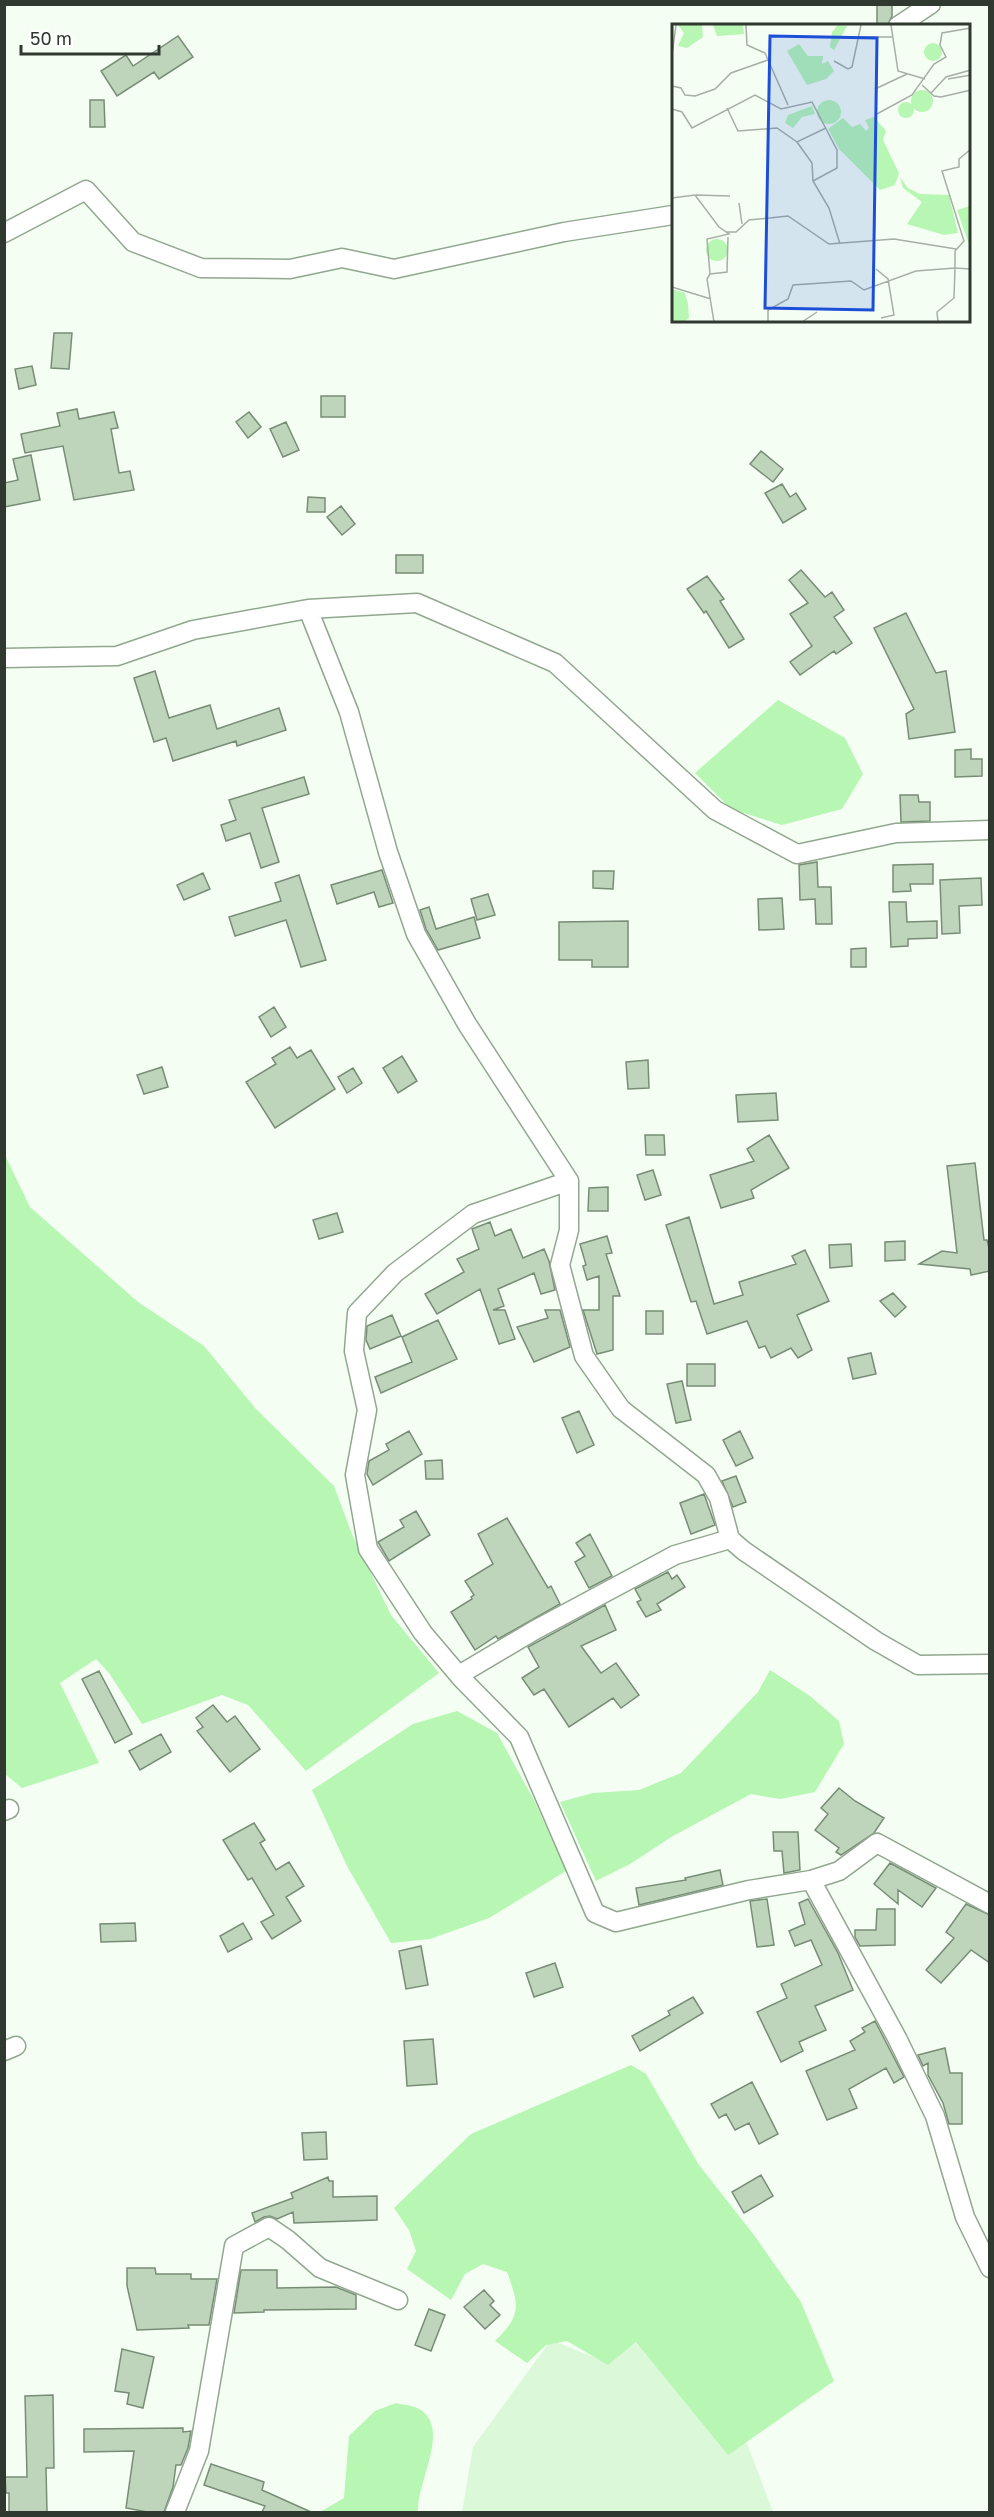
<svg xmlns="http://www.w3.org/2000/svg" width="994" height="2517" viewBox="0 0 994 2517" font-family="'Golos Text',sans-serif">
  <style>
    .built { fill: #dbf8d8 }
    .water { fill: #b8f6b4 }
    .building { fill: #bed5bc; stroke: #788d76; stroke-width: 1.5 }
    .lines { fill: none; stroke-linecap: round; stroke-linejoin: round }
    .street-casing { stroke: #91a78f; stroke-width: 21 }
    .street { stroke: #fff; stroke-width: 18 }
    .inset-road { fill: none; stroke: #a6afa5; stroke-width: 1.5 }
    .view { fill: #1d4ed8; fill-opacity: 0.15; stroke: #1d4ed8; stroke-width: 3 }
    .inset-edge { fill: none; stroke: #30392f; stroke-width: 3 }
  </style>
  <rect width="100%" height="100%" fill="#f4fef3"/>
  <!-- built -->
  <path class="built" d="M695 2306 773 2512H462L473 2447 551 2340 606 2362Z"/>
  <!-- water -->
  <path class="water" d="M778 700 845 738 863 774 842 809 782 825 731 809 695 773Z
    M4 1153 30 1207 138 1302 204 1346 256 1409 334 1486 352 1534 391 1615 439 1673 306 1771 248 1705 222 1695 142 1724 109 1673 96 1659 60 1683 99 1763 22 1788 5 1774Z
    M770 1670 810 1696 839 1721 844 1744 815 1792 780 1799 751 1794 673 1836 630 1864 596 1881 560 1802 593 1793 639 1790 681 1773 758 1692Z
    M457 1711 497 1733 535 1802 566 1871 489 1918 430 1939 391 1943 347 1866 312 1790 413 1724Z
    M631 2065 646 2074 699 2165 754 2235 801 2302 834 2381 728 2455 636 2342 608 2365 567 2341 546 2345 527 2363 495 2341C522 2315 519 2305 507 2272L483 2264 465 2274 451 2300 407 2269 416 2251 409 2230 394 2208 471 2134Z
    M396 2403C403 2405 413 2405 419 2409 452 2427 416 2483 418 2512H320L344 2498 349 2436 375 2411Z"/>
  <!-- building -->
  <path class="building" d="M877 4H892V16L887 26H877Z
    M178 36 193 57 159 79 154 72 117 96 101 71 126 55 133 66Z
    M90 100H104L105 127H90Z
    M54 333H72L69 369 51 368Z
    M32 366 36 385 19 389 15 369Z
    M321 396H345V417H321Z
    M77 409 79 419 114 412 118 428 111 429 119 473 130 471 134 490 74 500 63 446 25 453 21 434 60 426 57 413Z
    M249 412 261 427 248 438 236 422Z
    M286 422 299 450 283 457 270 429Z
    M761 451 783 469 773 482 750 464Z
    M31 455 40 500 4 507V483L18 480 13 459Z
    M782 484 790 497 796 493 806 509 783 523 765 493Z
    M308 497 325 498V512H307Z
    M341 506 355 524 342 535 327 517Z
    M396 555H423V573H396Z
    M801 570 825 597 832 592 844 610 834 617 852 643 836 654 834 651 800 675 790 662 812 646 790 614 808 603 789 580Z
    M707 576 724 599 720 601 744 639 729 648 706 611 704 613 687 589Z
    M906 613 936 673 946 671 955 732 909 739 906 714 914 709 874 628Z
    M155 671 169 718 210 705 217 729 279 708 286 730 237 746 236 741 173 761 166 738 154 742 134 678Z
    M971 749V759H982V776L955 777V750Z
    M304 777 309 794 262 808 279 862 261 868 250 833 226 841 221 825 236 820 229 800Z
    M900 795H918L919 802H930V821L901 822Z
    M817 862 818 887H831L832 924H816L815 899 800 900 799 865Z
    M933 864V884H910L911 891 893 892V865Z
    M382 870 393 903 379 907 374 892 337 904 331 885Z
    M593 871H614L613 889 593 888Z
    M203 873 210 889 184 900 177 885Z
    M299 875 326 960 301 967 286 920 235 936 229 917 281 901 275 883Z
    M981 878 982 905 959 906 960 933 942 934 940 880Z
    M488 894 495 915 477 920 471 899Z
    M782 898 784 929 759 930 758 899Z
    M889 902H906L907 922 937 921V938L908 939V946L891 947Z
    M429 907 436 929 474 917 480 938 438 950 426 929 420 910Z
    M628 921V967H592V960H559V922Z
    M866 948V967H851V949Z
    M274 1007 286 1027 271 1037 259 1017Z
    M290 1047 297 1058 311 1050 335 1089 275 1128 246 1082 276 1064 272 1058Z
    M402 1056 417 1081 398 1093 383 1068Z
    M648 1060 649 1088 628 1089 626 1062Z
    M162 1067 168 1087 144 1094 137 1075Z
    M353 1068 362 1083 347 1093 338 1077Z
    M776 1093 778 1120 738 1122 736 1095Z
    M645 1135H664L665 1155H646Z
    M769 1135 789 1168 751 1190 754 1198 721 1208 710 1175 754 1161 747 1149Z
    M975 1163 984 1240H987L990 1252V1271L971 1275 970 1269 919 1264 942 1251 957 1253 947 1166Z
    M653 1170 661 1195 645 1200 637 1175Z
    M608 1187V1211H588L589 1188Z
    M337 1213 343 1232 319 1239 313 1220Z
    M689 1217 714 1304 743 1295 739 1282 796 1264 792 1256 805 1250 829 1301 797 1315 812 1350 798 1358 791 1348 771 1358 765 1346 759 1348 747 1321 707 1334 696 1301 691 1302 666 1225Z
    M490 1222 495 1236 511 1229 523 1258 544 1249 549 1261 555 1290 541 1294 534 1273 498 1289 504 1306 493 1310H505L515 1339 499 1344 480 1289 437 1314 425 1294 464 1272 457 1259 479 1249 472 1229Z
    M607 1236 612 1253 606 1254 620 1296H613V1350L597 1354 583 1310H599V1276L587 1280 583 1266 586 1265 580 1244Z
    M905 1241V1260L885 1261V1242Z
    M851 1244 852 1266 830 1268 829 1245Z
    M893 1293 906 1307 895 1317 880 1301Z
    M545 1310H560L570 1347 534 1362 517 1327 548 1318Z
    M646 1311H663V1334H646Z
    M392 1315 401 1336 370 1349 366 1340 367 1326Z
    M438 1320 457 1359 381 1393 375 1377 412 1362 402 1337Z
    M871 1353 876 1374 853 1379 848 1358Z
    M687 1364H715V1386H687Z
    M682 1381 691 1420 676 1423 667 1384Z
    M579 1411 594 1445 577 1453 562 1418Z
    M409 1431 422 1454 373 1485 367 1474 369 1461 389 1450 386 1444Z
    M740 1431 753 1458 736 1466 723 1440Z
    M442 1460 443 1479H426L425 1461Z
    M736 1476 746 1502 733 1507 722 1481Z
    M704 1494 715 1525 691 1534 680 1503Z
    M416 1511 430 1535 389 1561 378 1542 404 1527 400 1520Z
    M507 1518 548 1588 551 1586 560 1604 498 1639 496 1636 475 1650 451 1612 472 1599 471 1597 474 1595 465 1581 493 1564 478 1534Z
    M590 1534 612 1576 589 1588 575 1562 585 1556 576 1543Z
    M668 1572 672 1579 677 1575 685 1587 657 1604 661 1610 646 1617 637 1602 641 1600 635 1589Z
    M605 1605 616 1630 581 1646 601 1673 616 1663 639 1695 621 1708 613 1698 569 1727 544 1689 534 1695 522 1678 539 1667 528 1647Z
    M99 1671 132 1734 115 1743 82 1679Z
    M213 1705 227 1722 235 1716 260 1749 230 1772 197 1731 203 1727 196 1718Z
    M161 1734 171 1752 140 1770 129 1751Z
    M839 1788 855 1801 884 1818 874 1833 841 1855 836 1852 839 1848 815 1830 828 1814 821 1808Z
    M254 1823 265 1840 260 1843 276 1870 289 1862 304 1886 286 1897 301 1921 272 1939 261 1922 274 1915 252 1878 248 1880 223 1840Z
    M773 1832H798L800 1870 784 1873 782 1851H774Z
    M890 1863 936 1888 922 1907 898 1890V1904L874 1884Z
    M720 1870 723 1885 639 1905 636 1888 686 1880 685 1878Z
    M767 1899 774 1945 757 1947 750 1901Z
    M808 1899 838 1953 853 1990 815 2006 826 2030 799 2042 803 2051 781 2062 757 2012 787 1998 781 1984 822 1965 811 1940 795 1946 789 1931 805 1924 799 1903Z
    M966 1904 990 1915V1963L971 1950 941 1983 926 1970 954 1938 946 1932Z
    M877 1909H895V1945L860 1946 855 1937V1930H876Z
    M135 1923 136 1941 101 1942 100 1924Z
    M243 1923 252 1939 228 1952 220 1936Z
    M421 1946 428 1985 406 1989 399 1951Z
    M555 1963 563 1987 534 1997 526 1973Z
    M693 1997 703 2013 640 2051 632 2036 670 2015 668 2011Z
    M875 2021 904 2077 894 2083 886 2068 849 2089 857 2108 827 2120 806 2071 855 2050 850 2041 865 2032 862 2028Z
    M433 2039 437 2084 407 2086 404 2041Z
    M945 2048 950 2073H962V2124H949L943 2103 928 2075V2063L923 2066 918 2055Z
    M752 2082 778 2134 759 2144 749 2123 735 2130 726 2114 719 2118 711 2104Z
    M326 2132 327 2159 304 2160 302 2133Z
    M761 2175 773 2196 744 2213 732 2192Z
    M328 2177 329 2181H333V2197L377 2196V2220L294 2223 293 2212 277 2219 270 2216 264 2217 255 2222 252 2213 293 2198 291 2193Z
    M127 2268H155L156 2274H191V2279H217L209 2325H188L189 2328 137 2330 127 2286Z
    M241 2270H277V2288L336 2287 356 2295V2309L264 2310V2312L234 2313Z
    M484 2290 494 2301 490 2305 500 2315 485 2329 464 2307Z
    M429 2309 445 2315 431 2351 415 2345Z
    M122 2349 154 2357 143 2408 127 2404 129 2393 115 2391Z
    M53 2395 54 2468H46L47 2512H9V2493H6L5 2477H27L25 2396Z
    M183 2428V2432L191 2431 188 2448 181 2465H176L173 2487 164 2512H147L126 2508 134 2451 84 2452V2429Z
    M211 2464 264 2482 262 2490 311 2512H262L265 2506 204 2485Z"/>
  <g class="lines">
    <defs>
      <path id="street" d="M898 26 931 4
        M4 233 86 190 133 242 201 268 290 269 342 258 394 269 564 232 673 215
        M308 609 349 712 388 852 416 934 467 1024 569 1181V1230L560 1265 584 1356 621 1409 706 1475 719 1498 730 1539
        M4 658 117 656 193 630 308 609 417 603 555 663 715 810 797 854 896 833 990 830
        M569 1181 473 1214 395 1273 357 1313 354 1351 367 1410 355 1475 368 1549 423 1633 462 1679 519 1737 595 1913 616 1922 749 1890 811 1880 839 1871 877 1843 990 1904
        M459 1675 535 1630 675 1555 730 1539 744 1551 876 1641 918 1665 990 1664
        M4 1811 9 1809
        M811 1880 897 2038 935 2116 965 2217 990 2268
        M4 2051 16 2046
        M175 2512 199 2451 234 2246 269 2227 288 2240 320 2268 398 2300"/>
    </defs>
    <!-- street casing -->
    <use href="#street" class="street-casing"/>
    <!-- street -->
    <use href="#street" class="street"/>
  </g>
  <!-- overview -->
  <g transform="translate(672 24)">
    <rect width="298" height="298" fill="#f4fef3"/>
    <path d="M6 1H30L31 13 15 24 6 22 12 9ZM41 1H71L72 10 45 12ZM166 1 175 2 162 26 158 23 160 8ZM252 28a9 9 0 1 1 18 0a9 9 0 1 1-18 0ZM127 20 136 32H151L150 40 156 37 162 47 154 55 135 61 115 27ZM239 77a11 11 0 1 1 22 0a11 11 0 1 1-22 0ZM145 88a12 12 0 1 1 24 0a12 12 0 1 1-24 0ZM226 86a8 8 0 1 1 16 0a8 8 0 1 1-16 0ZM140 82 143 90 130 93 121 104 113 99 116 91ZM202 93 214 107 211 116 227 149 223 161 208 166 167 125 156 105 171 94 180 103 188 100 194 107 197 104 193 96ZM228 153 236 164 248 170 277 171 286 209 272 211 235 200 250 178 231 164ZM298 182H299L298 223 285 186ZM34 226a11 11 0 1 1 22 0a11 11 0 1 1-22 0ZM0 265 13 269 16 280 17 294 12 298H0Z" fill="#b8f6b4"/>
    <path class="inset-road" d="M74 1 75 21 93 29 116 81M219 1 226 47 253 55M187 13H220M0 31 4 1M162 37 176 45 180 43 189 1M276 55 299 51M250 61 262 72 269 73 299 66M0 62 9 64 13 71 23 72 43 65 59 49 96 36M203 65 235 50M259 69 274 53 299 46M55 84 66 107 105 104 125 118 154 104M0 85 10 88 20 104 83 71 109 85 140 78 165 126V144L141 157M203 91 240 71 262 40 274 33 268 21 270 9 299 4M125 118 140 139 141 157 157 184 168 220M24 171 58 172M0 174 23 171 47 203 57 210 35 215 38 250 35 255 42 298M67 179 70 200M54 208H64L77 196 116 192 157 220 222 215 284 225M204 245 216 255 222 291 209 294M38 250 55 248 56 213M0 263 39 275M96 298V286L116 275 121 261 179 257 192 266 244 247 283 244V227L292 217 270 147 287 143V135L299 125M130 298 145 288M266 298 265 288 282 274 283 244 299 245"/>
    <path class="view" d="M98 12 205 14 201 286 93 284Z"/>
    <rect width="298" height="298" class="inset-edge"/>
  </g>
  <!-- border -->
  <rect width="994" height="2517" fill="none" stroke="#30392f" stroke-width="12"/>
  <!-- scale -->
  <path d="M21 45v9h138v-9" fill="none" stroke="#30392f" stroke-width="3"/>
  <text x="30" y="45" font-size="18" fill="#30392f" stroke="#ffffff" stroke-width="4.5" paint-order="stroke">50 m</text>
</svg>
